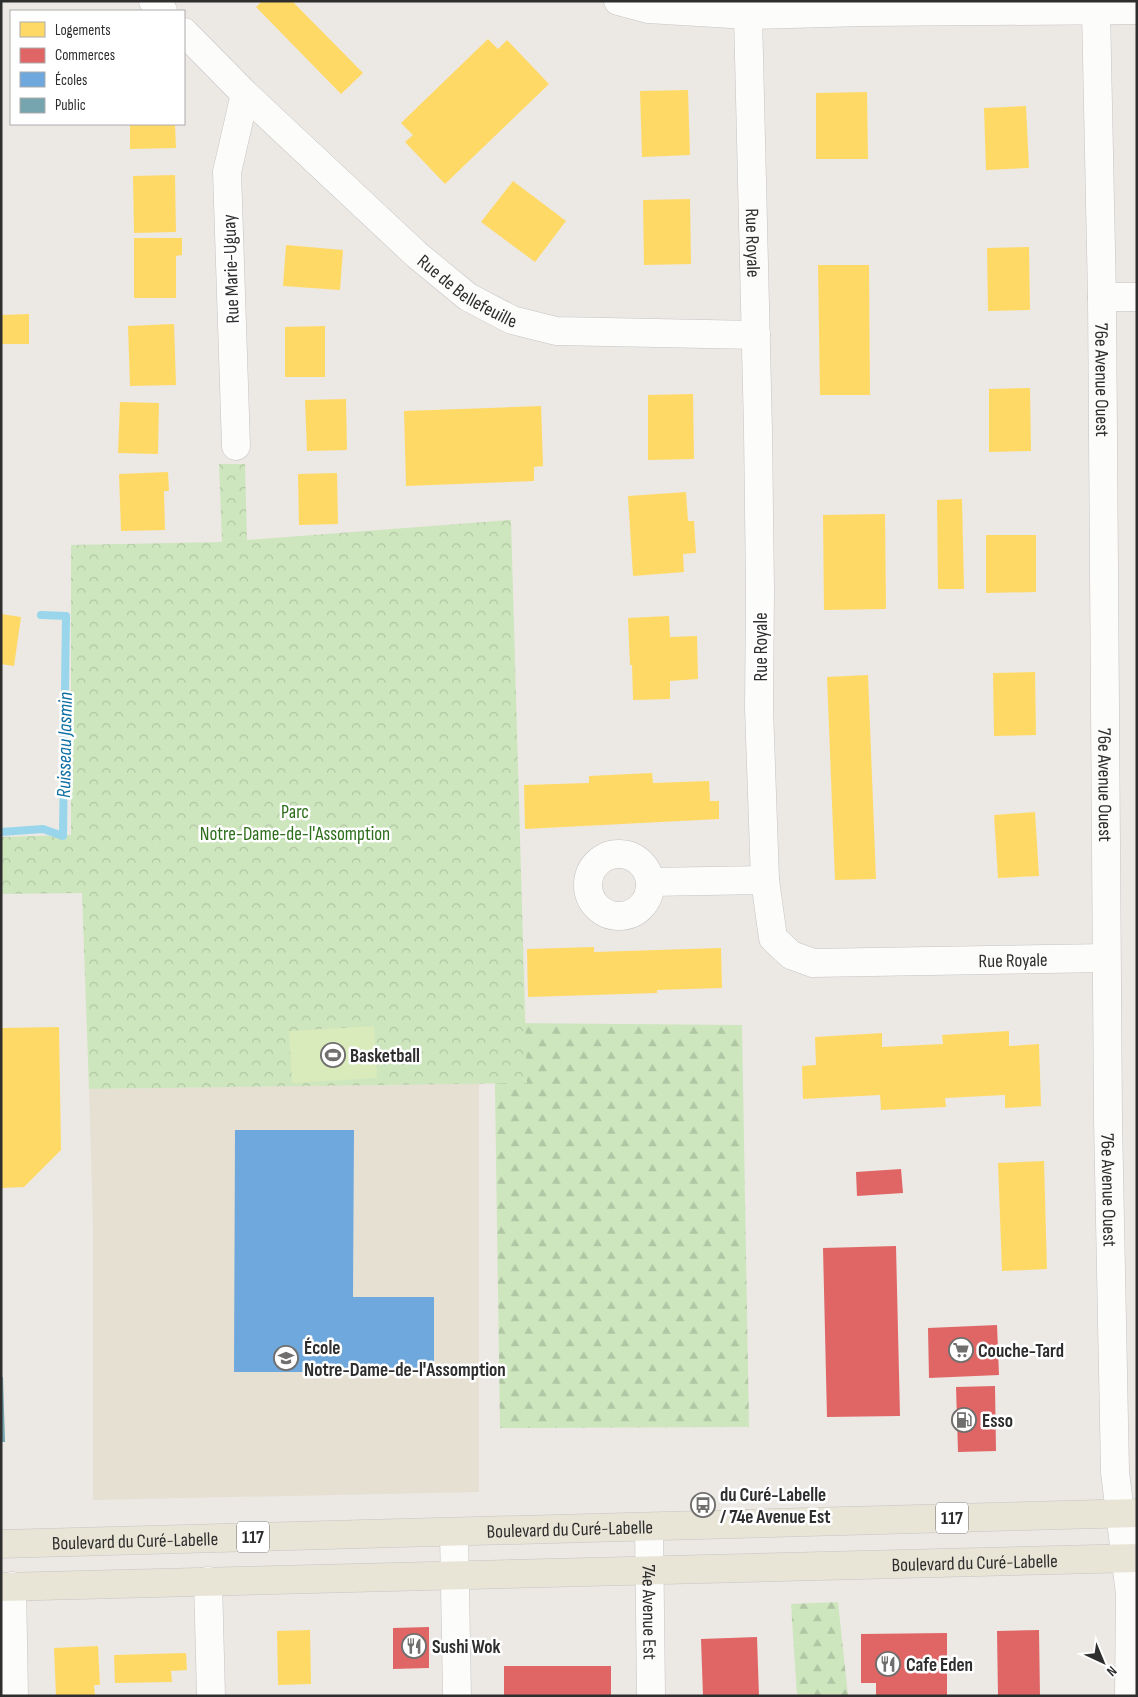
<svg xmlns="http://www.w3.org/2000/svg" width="1138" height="1697" viewBox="0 0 1138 1697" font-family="'Sofia Sans Condensed',sans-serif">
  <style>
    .education { fill: #e6e0d3 }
    .forest { fill: url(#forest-firs) }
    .park { fill: url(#park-crowns) }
    .pitch { fill: #d9eabb }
    .homes { fill: #ffd966 }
    .shops { fill: #e06666 }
    .schools { fill: #6fa8dc }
    .public { fill: #76a5af }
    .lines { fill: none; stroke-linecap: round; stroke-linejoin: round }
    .stream { stroke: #99d6ec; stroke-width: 8 }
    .minor-casing { stroke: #c5c4c5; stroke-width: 29 }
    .major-casing { stroke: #c6c5c4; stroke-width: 29 }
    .minor { stroke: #fcfcfb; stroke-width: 28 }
    .major { stroke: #e8e4d6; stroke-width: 28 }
    .labels { text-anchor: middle; stroke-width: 5; stroke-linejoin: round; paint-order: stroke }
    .shield { fill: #fff; stroke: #6d6d6d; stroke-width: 1 }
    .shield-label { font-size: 18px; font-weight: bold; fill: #2e2e2e }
    .street-label { font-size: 19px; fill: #2e2e2e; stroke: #fff }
    .park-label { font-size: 19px; fill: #2c6e1b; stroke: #fff }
    .poi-label { font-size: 19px; font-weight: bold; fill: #2e2e2e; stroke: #fff; text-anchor: start }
    .water-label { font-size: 20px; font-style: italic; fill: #0d6fa3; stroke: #fff }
  </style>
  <defs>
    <pattern id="forest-firs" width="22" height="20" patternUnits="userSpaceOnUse" patternTransform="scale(1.25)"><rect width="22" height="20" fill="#cee6be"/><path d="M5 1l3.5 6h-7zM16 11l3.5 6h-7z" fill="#b1c6a4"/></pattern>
    <pattern id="park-crowns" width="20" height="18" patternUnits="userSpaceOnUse" patternTransform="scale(1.25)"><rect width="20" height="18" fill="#cee6be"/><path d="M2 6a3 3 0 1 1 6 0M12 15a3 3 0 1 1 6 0" fill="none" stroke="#b1c6a4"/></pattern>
  </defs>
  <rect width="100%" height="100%" fill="#ece8e4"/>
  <!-- education -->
  <path class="education" d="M479 1083V1492L93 1500V1225L89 1089Z"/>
  <!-- forest -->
  <path class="forest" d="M494 1023 742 1025 749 1427 500 1428Z
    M838 1602 848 1696H797L791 1604Z"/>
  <!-- park -->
  <path class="park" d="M219 464H245L247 540 511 520 527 1083 89 1089 82 893 1 894V837L71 835V545L222 542Z"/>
  <!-- pitch -->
  <path class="pitch" d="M374 1026 377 1078 292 1083 289 1031Z"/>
  <!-- homes -->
  <path class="homes" d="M262 1H292L363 73 341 94 256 7Z
    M488 39 498 49 507 40 549 84 445 184 405 142 413 135 401 123Z
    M688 90 690 155 642 157 640 91Z
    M867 92 868 159H816V93Z
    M1026 106 1029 168 986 170 984 108Z
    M130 124H175L176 148 130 149Z
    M175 175 176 232 134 233 133 176Z
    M513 181 566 221 535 262 481 222Z
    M690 199 691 264 644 265 643 200Z
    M134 238H182V255L176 256V298H134Z
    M286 245 343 250 340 290 283 286Z
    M1029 247 1030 310 988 311 987 248Z
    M818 265H869L870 395H820Z
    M29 314V344H1V315Z
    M174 324 176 385 130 386 128 326Z
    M325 326V377H285V327Z
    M1030 388 1031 451 989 452V389Z
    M693 394 694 459 648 460V395Z
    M346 399 347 450 307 451 305 400Z
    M120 402 159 403 158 454 118 453Z
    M541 406 543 466 534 467V481L406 486 404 411Z
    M168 472 169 491H164L165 530 121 531 119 474Z
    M337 473 338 524 299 525 298 474Z
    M686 492 688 521H694L696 553 683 554 684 572 633 576 628 496Z
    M962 499 964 589H938L937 500Z
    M885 514 886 609 824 610 823 515Z
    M986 535H1036V592L986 593Z
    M1 614 21 617 14 666 1 664Z
    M669 616 670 637 697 636 698 679 670 681V699L633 700 632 665H630L628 618Z
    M1035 672 1036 735 994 736 993 673Z
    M868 675 876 879 835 880 827 677Z
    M652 773 653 783 709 781 710 801H719V819L525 829 524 785 589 783V776Z
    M1035 812 1039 876 998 878 994 815Z
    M594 947V952L721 948 722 988 657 990V993L528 997 527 949Z
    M59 1027 61 1150 24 1187 1 1188V1028Z
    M1009 1031V1046L1039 1044 1041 1106 1005 1108V1095L945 1098 946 1107 881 1110 880 1095 803 1099 802 1066 816 1065 815 1037 882 1033V1047L943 1044 942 1035Z
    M1044 1161 1047 1269 1002 1271 998 1163Z
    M310 1630 311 1684 278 1685 277 1631Z
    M98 1646 100 1685H94L95 1696H56L54 1648Z
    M186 1653 187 1670 171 1671 172 1682 115 1683 114 1655Z"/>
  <!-- shops -->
  <path class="shops" d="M901 1169 903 1193 857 1196 856 1172Z
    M896 1246 900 1416 827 1417 823 1248Z
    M997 1325 999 1375 929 1378 928 1328Z
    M995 1386 996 1451 958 1452 956 1387Z
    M429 1627V1668L393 1669V1628Z
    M1039 1630 1040 1696H998L997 1631Z
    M947 1633V1696H876V1683H861V1634Z
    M757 1637 759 1696H703L701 1639Z
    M504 1666H611V1696H504Z"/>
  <!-- schools -->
  <path class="schools" d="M235 1130H354L353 1297H434V1372H234Z"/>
  <!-- public -->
  <path class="public" d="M1 1377H3L5 1442H1Z"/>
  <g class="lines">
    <!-- stream -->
    <path class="stream" d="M1 832 43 829 63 836 66 616 41 615"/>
    <defs>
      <g id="minor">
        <path d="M153 1 163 11"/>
        <path d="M618 1 648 9 748 15 864 12 1137 10"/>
        <path id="s1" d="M1096 10 1102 297 1108 1120 1115 1472 1130 1594 1129 1696"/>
        <path id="s2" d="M748 15 758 430 760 590 759 708 765 880 773 938 791 955 813 963 1106 958"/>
        <path id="s3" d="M184 32 245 94 417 255 468 297 512 320 556 331 756 335"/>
        <path d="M1102 297H1137"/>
        <path d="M236 446 227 172 245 94"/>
        <circle cx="619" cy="885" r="31"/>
        <path d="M650 882 765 880"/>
        <path id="s4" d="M649 1527 651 1696"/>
        <path d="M454 1532 457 1696"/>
        <path d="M208 1581 211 1696"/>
        <path d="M12 1586 14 1696"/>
      </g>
      <g id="major">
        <path id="s5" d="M1 1544 1137 1513"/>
        <path id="s6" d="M1 1587 1137 1558"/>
      </g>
    </defs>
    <!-- minor casing -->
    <use href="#minor" class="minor-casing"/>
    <!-- major casing -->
    <use href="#major" class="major-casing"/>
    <!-- minor -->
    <use href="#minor" class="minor"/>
    <!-- major -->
    <use href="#major" class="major"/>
  </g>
  <!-- icons -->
  <defs>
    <symbol id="stadium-ring" viewBox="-11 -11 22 22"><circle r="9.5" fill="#fff" stroke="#706f6e" stroke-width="1.5"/><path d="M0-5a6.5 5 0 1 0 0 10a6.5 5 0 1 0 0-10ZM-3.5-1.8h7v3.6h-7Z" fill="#706f6e"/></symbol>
    <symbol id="supermarket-ring" viewBox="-11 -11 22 22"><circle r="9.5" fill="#fff" stroke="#706f6e" stroke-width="1.5"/><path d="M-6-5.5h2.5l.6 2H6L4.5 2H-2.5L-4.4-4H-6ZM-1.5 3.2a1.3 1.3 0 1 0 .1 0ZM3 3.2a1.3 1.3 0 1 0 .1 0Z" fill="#706f6e"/></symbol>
    <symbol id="school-ring" viewBox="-11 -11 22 22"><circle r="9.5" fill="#fff" stroke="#706f6e" stroke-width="1.5"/><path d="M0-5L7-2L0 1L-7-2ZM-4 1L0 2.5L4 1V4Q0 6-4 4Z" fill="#706f6e"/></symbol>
    <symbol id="fuel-ring" viewBox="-11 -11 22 22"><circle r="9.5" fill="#fff" stroke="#706f6e" stroke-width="1.5"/><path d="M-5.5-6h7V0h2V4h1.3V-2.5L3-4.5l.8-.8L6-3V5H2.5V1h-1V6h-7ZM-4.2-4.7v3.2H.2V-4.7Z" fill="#706f6e"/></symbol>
    <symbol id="bus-ring" viewBox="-11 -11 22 22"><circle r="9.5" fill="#fff" stroke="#706f6e" stroke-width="1.5"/><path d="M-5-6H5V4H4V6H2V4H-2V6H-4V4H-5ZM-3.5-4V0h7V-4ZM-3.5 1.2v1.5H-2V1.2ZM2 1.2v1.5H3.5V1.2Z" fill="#706f6e"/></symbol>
    <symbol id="restaurant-ring" viewBox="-11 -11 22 22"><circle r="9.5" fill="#fff" stroke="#706f6e" stroke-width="1.5"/><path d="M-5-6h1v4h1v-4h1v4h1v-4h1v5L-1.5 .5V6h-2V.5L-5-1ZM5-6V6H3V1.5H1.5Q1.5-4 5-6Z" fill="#706f6e"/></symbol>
  </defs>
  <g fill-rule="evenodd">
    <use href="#stadium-ring" x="319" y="1041" width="28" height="28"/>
    <use href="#supermarket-ring" x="947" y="1336" width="28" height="28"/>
    <use href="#school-ring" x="272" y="1344" width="28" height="28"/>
    <use href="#fuel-ring" x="950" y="1406" width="28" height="28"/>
    <use href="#bus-ring" x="689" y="1491" width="28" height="28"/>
    <use href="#restaurant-ring" x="400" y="1632" width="28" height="28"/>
    <use href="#restaurant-ring" x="874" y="1650" width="28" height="28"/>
  </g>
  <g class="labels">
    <!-- shield labels -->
    <g class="shield">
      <rect x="936" y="1502.5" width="32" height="31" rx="4"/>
      <rect x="237" y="1521.5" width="32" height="31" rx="4"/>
    </g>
    <g class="shield-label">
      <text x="952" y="1524">117</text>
      <text x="253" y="1543">117</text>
    </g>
    <!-- street labels -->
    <g class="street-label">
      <text dy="7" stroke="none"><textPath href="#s2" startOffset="228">Rue Royale</textPath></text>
      <text transform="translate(230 269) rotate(-92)" y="7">Rue Marie-Uguay</text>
      <text dy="7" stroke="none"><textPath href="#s3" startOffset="385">Rue de Bellefeuille</textPath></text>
      <text dy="7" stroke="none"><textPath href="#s1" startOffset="370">76e Avenue Ouest</textPath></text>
      <text transform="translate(760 647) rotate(-90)" y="7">Rue Royale</text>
      <text dy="7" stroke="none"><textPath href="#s1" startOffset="775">76e Avenue Ouest</textPath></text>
      <text dy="7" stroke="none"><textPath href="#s2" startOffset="1172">Rue Royale</textPath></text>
      <text dy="7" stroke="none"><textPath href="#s1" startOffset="1180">76e Avenue Ouest</textPath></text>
      <text dy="7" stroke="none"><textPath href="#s5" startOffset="569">Boulevard du Curé-Labelle</textPath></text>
      <text dy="7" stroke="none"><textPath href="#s5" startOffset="134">Boulevard du Curé-Labelle</textPath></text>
      <text dy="7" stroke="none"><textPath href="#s6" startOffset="974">Boulevard du Curé-Labelle</textPath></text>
      <text dy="7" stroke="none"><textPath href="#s4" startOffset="85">74e Avenue Est</textPath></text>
    </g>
    <!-- park labels -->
    <g class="park-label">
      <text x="295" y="818">Parc<tspan x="295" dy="22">Notre-Dame-de-l'Assomption</tspan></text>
    </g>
    <!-- poi labels -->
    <g class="poi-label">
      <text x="350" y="1062">Basketball</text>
      <text x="304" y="1354">École<tspan x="304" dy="22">Notre-Dame-de-l'Assomption</tspan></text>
      <text x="978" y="1357">Couche-Tard</text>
      <text x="982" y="1427">Esso</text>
      <text x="720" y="1501">du Curé-Labelle<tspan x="720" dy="22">/ 74e Avenue Est</tspan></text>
      <text x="432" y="1653">Sushi Wok</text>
      <text x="906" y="1671">Cafe Eden</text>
    </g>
    <!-- water labels -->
    <g class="water-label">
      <text transform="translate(64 745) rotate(-89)" y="7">Ruisseau Jasmin</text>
    </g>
  </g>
  <!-- border -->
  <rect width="1138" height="1697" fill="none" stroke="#2e2e2e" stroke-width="5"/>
  <!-- legend -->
  <rect x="10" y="10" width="175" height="115" fill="#ffffff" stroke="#ababab"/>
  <rect x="20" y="22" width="25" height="15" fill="#ffd966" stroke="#ababab"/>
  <text x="55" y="35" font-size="15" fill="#2e2e2e">Logements</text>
  <rect x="20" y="48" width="25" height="15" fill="#e06666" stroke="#ababab"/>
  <text x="55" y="60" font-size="15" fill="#2e2e2e">Commerces</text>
  <rect x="20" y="72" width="25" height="15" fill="#6fa8dc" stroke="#ababab"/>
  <text x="55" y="85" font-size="15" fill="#2e2e2e">Écoles</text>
  <rect x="20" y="98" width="25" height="15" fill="#76a5af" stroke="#ababab"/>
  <text x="55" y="110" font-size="15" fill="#2e2e2e">Public</text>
  <!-- north arrow -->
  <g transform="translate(1103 1662) rotate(136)" stroke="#ffffff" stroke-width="4" paint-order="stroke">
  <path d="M0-4L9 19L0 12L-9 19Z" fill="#2e2e2e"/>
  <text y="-8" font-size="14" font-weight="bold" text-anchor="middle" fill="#2e2e2e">N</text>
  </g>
</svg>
